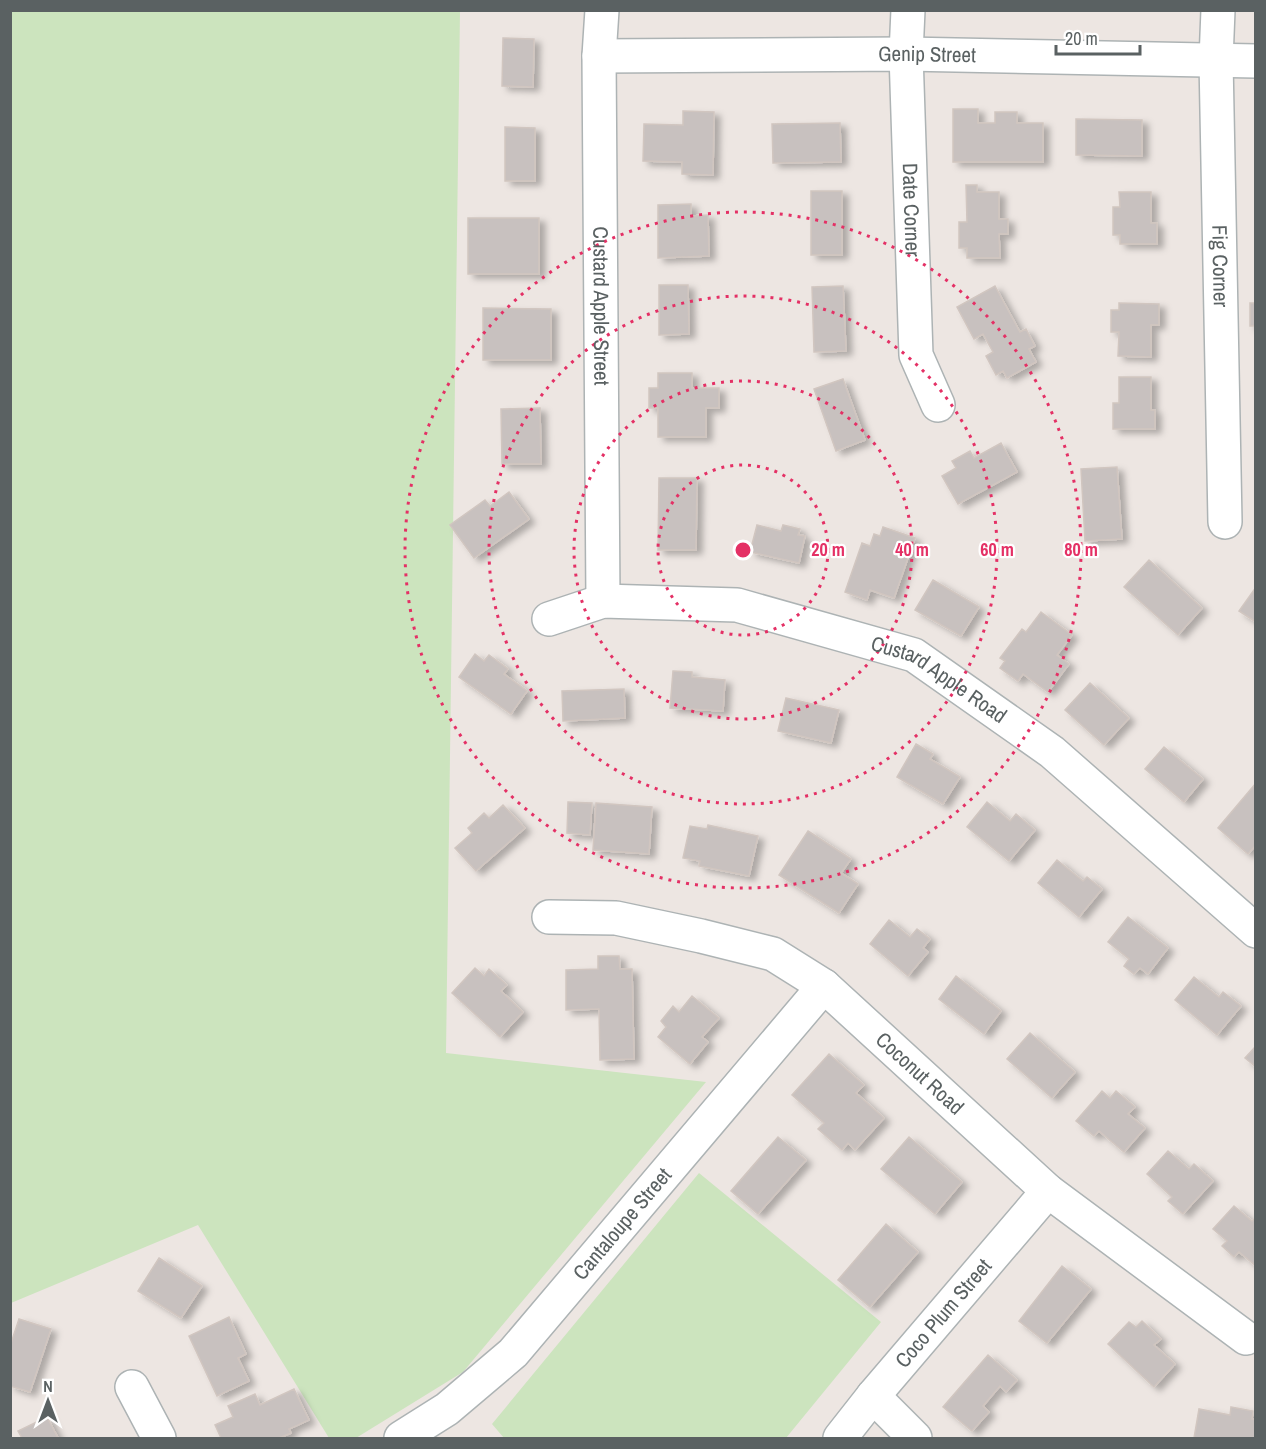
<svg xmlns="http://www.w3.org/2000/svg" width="1266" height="1449" viewBox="0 0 1266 1449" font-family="'Archivo Narrow',sans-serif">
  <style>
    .green { fill: #cce4be }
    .building { fill: #c8c1bf; stroke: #d1c6c0; stroke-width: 1.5; filter: url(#shadow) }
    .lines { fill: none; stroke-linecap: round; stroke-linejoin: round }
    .minor-casing { stroke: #adb3b4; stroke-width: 36 }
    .minor { stroke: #fff; stroke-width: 33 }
    .ring { fill: none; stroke: #e43065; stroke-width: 3; stroke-dasharray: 3 6 }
    .labels { text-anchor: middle; stroke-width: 4.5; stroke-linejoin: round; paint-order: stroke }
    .street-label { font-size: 21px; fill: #5a6162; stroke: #fff }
    .centre { fill: #e43065; stroke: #fff; stroke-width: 3 }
    .ring-label { font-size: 18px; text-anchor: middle; font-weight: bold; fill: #e43065; stroke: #fff; stroke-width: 4.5; stroke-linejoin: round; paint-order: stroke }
  </style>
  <defs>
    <filter id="shadow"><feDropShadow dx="6" dy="4" stdDeviation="3" flood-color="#0004"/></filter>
  </defs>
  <rect width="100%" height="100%" fill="#ede6e2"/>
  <!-- green -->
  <path class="green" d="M11 11H460L446 1053 706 1082 463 1372 356 1438H329L198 1225 11 1303Z
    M699 1173 881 1322 786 1438H504L492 1424Z"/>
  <!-- building -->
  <path class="building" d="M503 38 534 39 533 87 502 86Z
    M953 109H978V123H995V112H1017V123H1043V162H953Z
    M683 111 714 112 713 175 682 174V162L643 161 644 124 683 125Z
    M1076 119 1142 120V156L1076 155Z
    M840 123 841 162 773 163 772 124Z
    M505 127 535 128V181H505Z
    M966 185H977V192H999V219H1008V234H999L1000 258H967V248H959V222H967Z
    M811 191H842V255H811Z
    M1119 192H1151V223H1157V244H1120V235H1113V207H1120Z
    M691 204V216L708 215 709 256 658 258V205Z
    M468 218H539V274H468Z
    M659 285H688L689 334 659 335Z
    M843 286 846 351 814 352 812 287Z
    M995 286 1020 332 1026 329 1035 346 1029 349 1036 362 1007 378 1003 371 996 375 986 356 993 352 983 334 974 339 957 307Z
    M1119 303 1159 304V325H1151V357L1118 356 1119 332H1111V310H1119Z
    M1250 303H1256V326H1250Z
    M483 308 551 309V360H483Z
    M658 373H692V388H719V408H706V437H658V408H649V388H658Z
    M1119 377H1151V410H1155V429H1113V403H1119Z
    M843 379 865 440 836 451 814 389Z
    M540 408 541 464H502L501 409Z
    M1001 443 1017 472 958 504 942 476 956 468 952 461 970 451 974 458Z
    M1117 467 1122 539 1085 541 1081 469Z
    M659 478H697L696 550H658Z
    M509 492 529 519 474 558 450 525 485 500 490 506Z
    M757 525 781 531 783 525 800 529 798 535 805 536 799 563 750 552Z
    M883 527 915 538 894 598 870 590 867 600 845 592 862 543 870 546 874 534 880 536Z
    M1149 560 1202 608 1178 635 1124 587Z
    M933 580 979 607 961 636 915 610Z
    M1256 587V622L1239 611Z
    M1041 612 1072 635 1057 655 1069 664 1048 692 1023 674 1018 681 1000 668 1005 661 1000 658 1022 629 1026 632Z
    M475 654 484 661 489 655 508 669 504 674 527 691 511 714 459 677Z
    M673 671 692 672V677L725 680 723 711 670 708Z
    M1090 683 1129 718 1104 745 1065 710Z
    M624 689 625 718 563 721 562 691Z
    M786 698 839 710 831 743 778 731Z
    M916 744 933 754 930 759 960 777 943 804 897 777Z
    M1164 747 1203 779 1184 802 1145 769Z
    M1256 783V845L1248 854 1218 828Z
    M568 802 592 803 590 835 567 833Z
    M987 802 1010 821 1016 814 1035 830 1009 861 967 827Z
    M596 803 652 807 649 854 593 850Z
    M503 805 525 828 476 871 455 848 472 833 468 828 484 813 489 818Z
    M708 825 758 836 749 876 699 866 700 861 683 858 690 826 707 829Z
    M808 831 851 859 841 873 858 884 839 913 779 875Z
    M1057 860 1083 881 1087 877 1102 889 1079 917 1038 883Z
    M1128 917 1168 948 1148 974 1140 968 1134 974 1124 966 1129 959 1108 942Z
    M889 920 910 937 917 929 930 939 923 948 928 952 908 976 870 944Z
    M598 956H619L620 969H632L634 1059 600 1060 599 1009 566 1010V970L598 969Z
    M475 968 484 976 489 969 507 985 501 991 523 1012 500 1037 452 993Z
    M956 976 1001 1011 984 1034 939 999Z
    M1194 977 1219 997 1223 992 1241 1006 1217 1035 1175 1000Z
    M692 996 719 1018 702 1037 708 1042 690 1064 658 1037 666 1027 661 1021 673 1006 679 1012Z
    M1030 1033 1075 1072 1052 1098 1007 1059Z
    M1256 1046V1067L1245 1058Z
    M829 1054 864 1085 856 1093 884 1118 855 1150 848 1143 842 1150 818 1129 824 1123 792 1095Z
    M1102 1091 1110 1098 1116 1091 1135 1107 1128 1114 1145 1128 1124 1152 1099 1131 1094 1136 1076 1121Z
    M778 1137 806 1160 758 1214 731 1191Z
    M909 1137 962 1182 935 1214 881 1169Z
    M1168 1151 1189 1169 1194 1164 1213 1181 1183 1214 1168 1201 1172 1197 1147 1174Z
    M1234 1206 1252 1221 1256 1217V1266L1239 1252 1234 1257 1222 1246 1227 1241 1213 1229Z
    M886 1224 918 1252 870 1307 838 1280Z
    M159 1258 202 1286 181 1318 138 1291Z
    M1062 1266 1091 1289 1047 1343 1019 1321Z
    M229 1317 246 1354 238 1358 249 1381 217 1396 189 1336Z
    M19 1319 51 1329 30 1392 10 1386V1346Z
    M1142 1321 1161 1339 1154 1345 1175 1364 1154 1387 1108 1344 1129 1322 1136 1327Z
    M988 1355 1017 1380 1006 1392 1000 1386 983 1406 989 1412 972 1431 943 1407Z
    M294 1389 309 1420 289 1429 291 1433 279 1438H221L215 1425 233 1417 228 1406 255 1394 260 1405Z
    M1231 1407 1253 1411 1252 1419 1256 1420V1438H1194L1199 1409 1230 1415Z
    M47 1417 58 1438H22L18 1431Z"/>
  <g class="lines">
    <defs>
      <g id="minor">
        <path id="s1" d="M602 10 599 56 603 601"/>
        <path id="s2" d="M908 10 906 54 916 355 938 405"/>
        <path id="s3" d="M1218 10 1216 60 1225 522"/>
        <path id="s4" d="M599 56 906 54 1256 61"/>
        <path id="s5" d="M549 619 603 601 737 605 914 655 1052 752 1256 931"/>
        <path id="s6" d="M549 917 616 918 701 936 773 954 824 986 1048 1191 1246 1338"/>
        <path d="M132 1387 159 1438"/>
        <path d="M873 1396 915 1438"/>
        <path id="s7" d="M401 1438 447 1409 513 1353 824 986"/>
        <path id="s8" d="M840 1438 873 1396 1048 1191"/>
      </g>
    </defs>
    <!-- minor casing -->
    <use href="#minor" class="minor-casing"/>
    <!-- minor -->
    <use href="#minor" class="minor"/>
  </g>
  <!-- distance rings -->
  <g class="ring">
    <circle cx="743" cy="550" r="85"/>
    <circle cx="743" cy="550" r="169"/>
    <circle cx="743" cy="550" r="254"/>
    <circle cx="743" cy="550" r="338"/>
  </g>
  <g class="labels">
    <!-- street labels -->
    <g class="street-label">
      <text dy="7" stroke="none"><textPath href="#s4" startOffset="328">Genip Street</textPath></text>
      <text dy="7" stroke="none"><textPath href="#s2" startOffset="200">Date Corner</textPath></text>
      <text dy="7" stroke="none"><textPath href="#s3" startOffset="256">Fig Corner</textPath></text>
      <text dy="7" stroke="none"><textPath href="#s1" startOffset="296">Custard Apple Street</textPath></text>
      <text dy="7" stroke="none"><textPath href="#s5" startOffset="408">Custard Apple Road</textPath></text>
      <text dy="7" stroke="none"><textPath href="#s6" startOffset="418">Coconut Road</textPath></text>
      <text dy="7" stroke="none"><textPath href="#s7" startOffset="310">Cantaloupe Street</textPath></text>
      <text dy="7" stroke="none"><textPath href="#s8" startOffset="162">Coco Plum Street</textPath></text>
    </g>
  </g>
  <circle cx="743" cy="550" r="9" class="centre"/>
  <g class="ring-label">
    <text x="828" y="556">20 m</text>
    <text x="912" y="556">40 m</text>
    <text x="997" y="556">60 m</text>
    <text x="1081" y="556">80 m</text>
  </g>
  <!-- border -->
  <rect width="1266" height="1449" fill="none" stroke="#5a6162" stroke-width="24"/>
  <!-- north arrow -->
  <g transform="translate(48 1401)" stroke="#ffffff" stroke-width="4.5" paint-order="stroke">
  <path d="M0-4.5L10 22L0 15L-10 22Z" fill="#5a6162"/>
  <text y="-9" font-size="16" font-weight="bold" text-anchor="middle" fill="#5a6162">N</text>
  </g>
  <!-- scale -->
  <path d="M1056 45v9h84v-9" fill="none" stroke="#5a6162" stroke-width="3"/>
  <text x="1065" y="45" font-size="18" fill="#5a6162" stroke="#ffffff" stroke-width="4.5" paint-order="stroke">20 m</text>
</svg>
